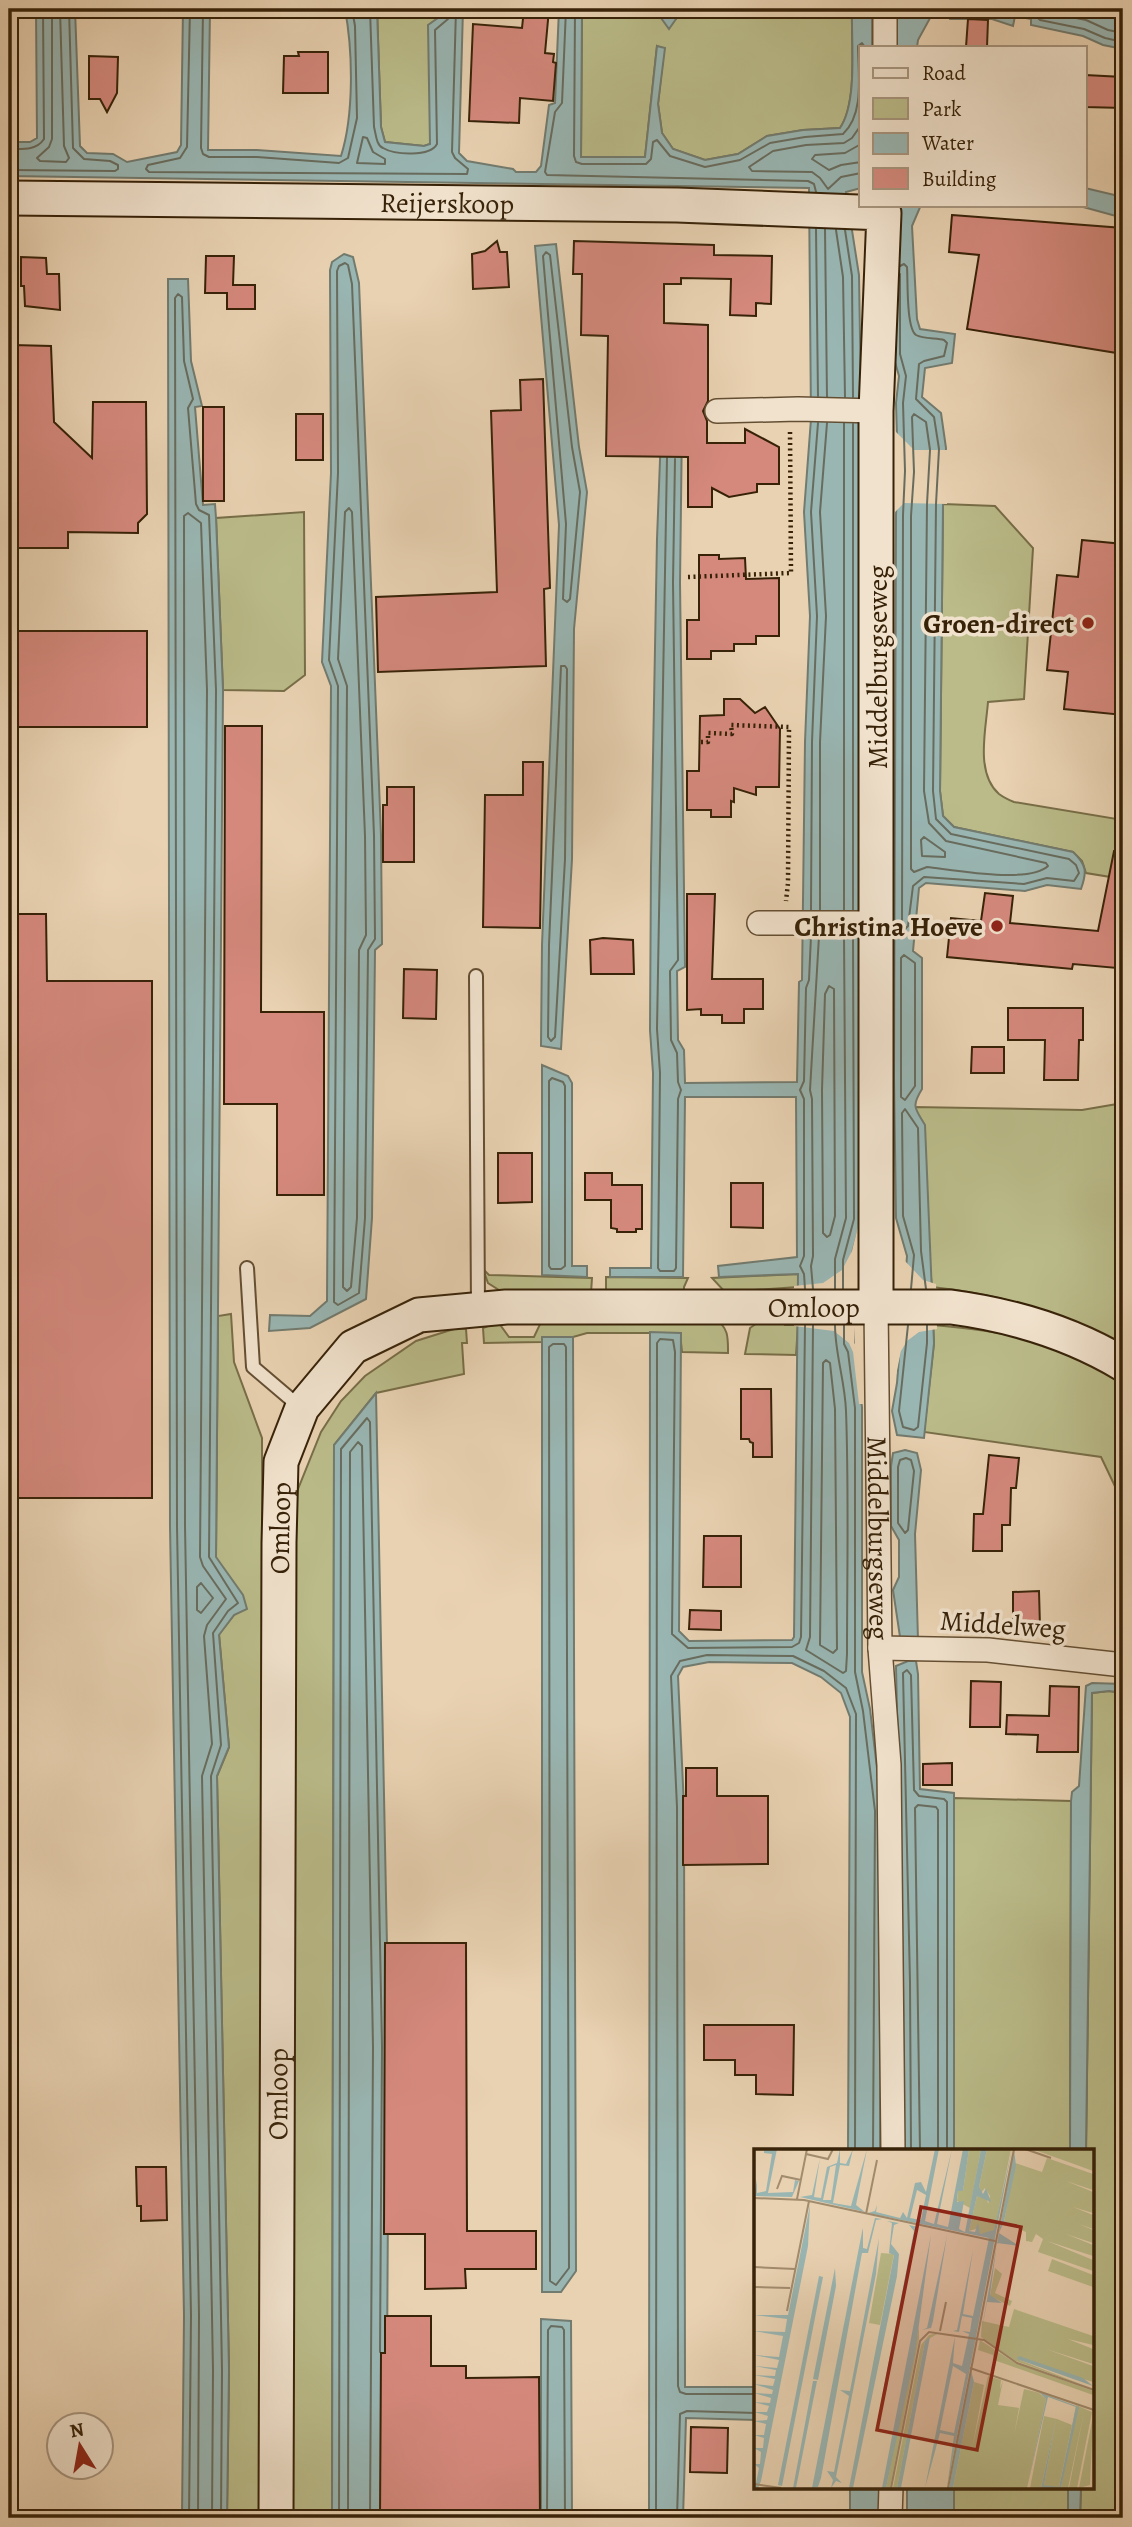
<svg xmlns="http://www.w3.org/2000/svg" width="1132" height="2527" viewBox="0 0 1132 2527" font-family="Alegreya,serif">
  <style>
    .green { fill: #babb89; stroke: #786e48; stroke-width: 2 }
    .water { fill: #99b6b3; stroke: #727b6f; stroke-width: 2 }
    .pier { fill: #e9d2b2 }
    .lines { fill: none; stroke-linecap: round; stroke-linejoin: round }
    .shore { stroke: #686c5e; stroke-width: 2 }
    .building { fill: #d5897d; stroke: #372208; stroke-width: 2 }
    .lane-casing { stroke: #644e32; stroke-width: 16 }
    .street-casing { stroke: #644e32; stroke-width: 26 }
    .secondary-casing { stroke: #372208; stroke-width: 37 }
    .path { stroke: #372208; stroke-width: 4.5; stroke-dasharray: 2 3.5; stroke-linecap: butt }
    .lane { stroke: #f1e2cd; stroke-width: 12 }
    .street { stroke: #f1e2cd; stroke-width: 23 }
    .secondary { stroke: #f1e2cd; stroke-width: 33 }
    .poi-dot { fill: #8f2418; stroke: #f1e2cd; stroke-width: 2.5 }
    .labels { text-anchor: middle; stroke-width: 7; stroke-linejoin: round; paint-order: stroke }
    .street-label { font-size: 28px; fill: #372208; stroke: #f1e2cd }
    .poi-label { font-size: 28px; font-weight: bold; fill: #372208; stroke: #f1e2cd; text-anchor: end }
    .inset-road { fill: none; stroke: #a28c6e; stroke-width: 2 }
    .view { fill: #8f2418; fill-opacity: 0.15; stroke: #8f2418; stroke-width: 3.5 }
    .inset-edge { fill: none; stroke: #372208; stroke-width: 3.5 }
  </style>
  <rect width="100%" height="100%" fill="#e9d2b2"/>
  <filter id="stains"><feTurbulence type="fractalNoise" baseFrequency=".00286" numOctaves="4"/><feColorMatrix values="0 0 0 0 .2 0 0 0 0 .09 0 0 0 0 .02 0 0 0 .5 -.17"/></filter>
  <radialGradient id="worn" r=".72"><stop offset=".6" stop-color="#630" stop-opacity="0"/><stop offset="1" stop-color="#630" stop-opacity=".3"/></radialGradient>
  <!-- green -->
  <path class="green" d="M377 9H442L430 144 424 146 385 142 381 127Z
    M582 9H661L662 18 676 19V9H852C851 41 858 102 840 128L803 130 767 136 738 154 705 160 673 149 662 133 658 104 664 49 657 46 645 157H581Z
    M943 504 995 506 1033 548 1024 699 988 702C986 729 975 773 999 794 1003 797 1009 800 1014 802L1123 820V879L1086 873 1082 861 1073 852 954 827 943 816 940 791Z
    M304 512 305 675 284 691 223 690 216 518Z
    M1123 1103V1348C1057 1312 1008 1295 932 1287L914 1107 1082 1110Z
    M483 1269 489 1275 592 1278 591 1293 499 1290 488 1283Z
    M798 1274V1287L725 1292 712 1278Z
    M606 1277 688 1278 684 1287V1293H606Z
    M231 1314 234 1362 262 1438 264 2518H227L229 2370 217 1776 229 1747 219 1634 234 1615 216 1557 218 1316Z
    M715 1319C729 1328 728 1338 728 1353L682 1352 680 1333H587L573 1337H543L542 1342 484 1343 483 1328 498 1322 509 1337H534L542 1320Z
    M760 1321 784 1322 785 1325H798L796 1355 745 1354 750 1328Z
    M933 1325C955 1327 977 1329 998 1333 1042 1341 1084 1359 1123 1381V1516L1120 1515 1122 1501 1101 1457 924 1432 934 1343Z
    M457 1328 466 1329 467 1343H462L464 1374 376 1393 334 1445 332 2518H291L292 1504 321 1432 341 1401 365 1376 416 1341Z
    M1109 1691 1123 1693V2518H1080L1081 2487H1092V2151H1086L1092 1693Z
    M954 1798 1071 1801 1070 2151H954Z
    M954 2487H1068V2518H954Z"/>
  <!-- water -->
  <path class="water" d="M36 9H75L80 146 87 153 113 154 127 162 177 152 181 145 183 9H210L208 150H257L341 156C354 115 353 52 345 9H377L381 127 385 142 424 146 430 144 428 25 442 15V9H463L459 153 467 161 513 169 516 172H536L541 166 549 105 555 103 559 9H582L581 157H645L657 46 665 48 658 104 662 133 673 149 705 160 738 154 767 136 803 130 840 128C858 102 851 41 852 9H872V47H861V188L846 192 859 275 861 399V1220L850 1261 854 1349 862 1407V1672L870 1709 882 1811 880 2151H848L850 1717 841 1693 821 1677 792 1663 709 1662 683 1667 678 1676 684 1807 685 2387H756V2420L686 2418 683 2518H649L650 1332 681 1333 679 1631 689 1641 792 1640 794 1637 798 1274 719 1277 718 1266 797 1257 796 1097H685L683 1277H610V1268H651L653 1073 650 1030 651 867 657 539 664 355 682 424 680 583 685 967 677 971 678 1040 684 1050 685 1083 797 1082 799 982 802 980 805 742 810 616 804 512 811 419 809 188 9 176V142H30L37 138Z
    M661 9H676V19L669 29 661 18Z
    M893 9H935L918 40 917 47H893Z
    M943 9H1123V49L1103 45 1083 36 1031 25V19L1015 16 1013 26 992 19H950Z
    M1085 188 1123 197V218L1076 205H1085Z
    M894 205H921L912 226 917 319 920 329 955 334 952 363 925 368 922 397 941 413 946 448 943 504 940 791 943 816 954 827 1073 852C1087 865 1087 872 1081 889L1047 885 1025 891 926 883 919 888 913 951 922 958V1089C911 1107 915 1108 925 1125L934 1343 924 1438 897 1435 892 1411 897 1383 907 1256 896 1218 894 1076 896 515 898 471 896 403 899 376 893 355Z
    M9 240 12 770 11 1510 15 2256 9 2258Z
    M556 244 579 447 587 492 574 629 572 859 561 1049 541 1046 542 945 559 525 535 246Z
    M344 254 353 257 359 283 381 835 382 944 375 950 372 1218 366 1299 310 1328 269 1331 270 1315 310 1316 327 1301 331 686 322 662 331 473 330 270 332 262Z
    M168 279H188L191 361 202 406 195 407 203 505 215 504 216 518 223 690 216 1557 243 1595 247 1609 234 1615 219 1635 229 1747 217 1776 229 2370 227 2518H182L184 2316 170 1526Z
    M542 1065 568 1076 572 1083V1266H587V1277L542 1275Z
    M542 1337H573L576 2271 561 2292H542Z
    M376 1393 389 2047 386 2518H332L334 1445Z
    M905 1450 917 1453 921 1470 915 1534 918 1640 900 1637 893 1590 899 1577V1540L891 1526V1466L893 1453Z
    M908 1661H916L918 1674 920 1789 954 1793V2151H904L903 1982 896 1666Z
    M1092 1683 1123 1684V1693L1109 1691 1092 1693 1086 2151H1070L1071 1801 1072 1792 1079 1786 1086 1686Z
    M541 2319 571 2321 572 2518H541Z
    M850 2487H883V2518H850Z
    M907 2487H954V2518H907Z
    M1068 2487H1081L1080 2518H1068Z"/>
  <!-- pier -->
  <path class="pier" d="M893 429 914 450H950L947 504 904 503 892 515 895 471Z
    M893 1201V1213L905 1261 923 1280 936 1284 937 1329 919 1332 907 1341 901 1351 890 1404 903 1256 892 1218Z
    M861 1214 865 1221 854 1261V1343L858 1348 865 1404H859L853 1352 849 1343 834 1331 794 1326V1286L823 1283 842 1270 852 1251Z"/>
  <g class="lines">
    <!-- shore -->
    <path class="shore" d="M52 9V139L49 147 37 158 40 161 66 162 69 158 64 146 60 9
      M190 9 187 147 180 158 148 165 146 169 149 172 467 174 468 169 455 158 452 152 456 9
      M203 9 201 148 203 154 209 157H257L339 163 348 158 357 118 355 26 352 9
      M370 9 374 127C376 134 376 145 383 148 395 155 430 157 437 144L435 30 448 19 449 9
      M566 9 562 103 555 112 545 172 547 175 808 181 814 184 816 192
      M575 9 574 156 576 162 582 164H646L651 159 653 142 657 140 670 156 705 167 740 160 770 143 805 137 843 134C865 114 858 73 858 46L862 43 865 47
      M950 9 954 11 992 12 1005 17 1015 10 1032 12 1040 20 1084 29 1105 38 1123 42
      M1043 9 1046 12 1086 20 1108 30 1123 33
      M861 125 852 138 844 143 806 145 773 151 749 167 752 171 812 172 820 178 828 189 841 177 861 173
      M363 137 367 138 373 152 385 159V164L357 163Z
      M861 144 845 153 815 155 812 159 829 170 841 165 861 162
      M9 149C22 149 36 151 44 139L43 9
      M9 170 115 171 118 169V165L110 161 84 159 73 148 69 9
      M816 229 818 396
      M825 229 827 397
      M836 230 843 277 845 397
      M845 230 852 276 853 397
      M546 252 550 255 572 447 580 492 570 599 567 602 563 599 566 524 543 256Z
      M345 263 348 265 352 284 374 835 375 939 368 950 365 1218 359 1293 338 1305 334 1302 338 686 329 660 338 473 337 271 339 266Z
      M900 274V354L906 376 903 403 905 471 903 515 902 925 905 929 908 926 913 886 924 877 1024 884 1047 878 1074 881 1079 873 1076 865 1069 859 951 834 936 819 933 791 936 504 939 449 934 417 916 399 919 364 924 361 944 356 947 343 944 340C937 338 923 339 916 335 906 328 908 280 907 267L904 264 900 266
      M914 414 926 422 930 450 927 504 924 791 929 823 946 841 1046 863 1048 866C1029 884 954 870 927 867L914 872 911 869V516L914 472 912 417Z
      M844 423V910
      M853 424V910
      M667 458 657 1029 660 1073 658 1268 660 1271H674L676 1268 678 1099 681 1090 678 1082 677 1053 671 1040 670 971 678 960 673 583 675 459
      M349 508 352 512 365 836 366 935 359 950 357 1218 351 1287 347 1291 343 1287 347 686 338 659 345 512Z
      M561 666H565L567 669 565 859 555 1037 551 1041 548 1037 549 945Z
      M924 837 945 852V857L922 856 921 840Z
      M811 910 812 742 817 616 811 512 818 423
      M820 910V742L826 616 820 512 827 423
      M904 955 915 963V1086L905 1100 901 1097V958Z
      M829 986 834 989 835 1216 830 1235 827 1237 823 1233 822 1090 825 994Z
      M552 1078 563 1082 565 1086V1266L561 1269H551L549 1266V1081Z
      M805 1289 804 1274 800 1266 804 1256V1099L800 1090 804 1081 806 988 809 980 811 936
      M813 1289 811 1266 813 1256 812 1099 810 1090 819 936
      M835 1289V1259L846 1218 844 936
      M843 1289V1260L854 1219 853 936
      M911 1289 914 1255 903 1216 902 1113 905 1109 918 1128 921 1251 926 1289
      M813 1325 810 1637 806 1650 843 1673 846 1671 847 1654C847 1573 849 1492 846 1411 845 1381 835 1354 835 1325
      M844 1325V1344L848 1352 855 1408V1672L863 1711 875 1811 873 2151
      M908 1325 899 1411 903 1427 914 1430 918 1427 927 1343V1325
      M553 1344H564L566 1347 569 2268 556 2285 550 2281 549 1347Z
      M826 1360 830 1363 835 1409 837 1649 833 1653 820 1645 823 1363Z
      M906 1458 911 1460 914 1471 908 1530 905 1533 898 1523V1467L900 1460Z
      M201 1583 213 1598 201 1613 197 1610V1587Z
      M911 2151 910 1982 903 1673 907 1670 911 1675 914 1790 919 1796 944 1799 947 1802V2151
      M920 2151 915 1808 918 1805 936 1807 938 1810V2151
      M756 2394H686L680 2392 678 2386 677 1807 671 1676 680 1661 707 1655 793 1656 824 1671 846 1688 856 1714 855 2151
      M189 2518 191 2316 177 1526 175 298 178 294 182 297 184 361 193 399 188 408 196 504 199 510 209 515 216 690 209 1557 238 1603 228 1611 213 1633 221 1745 211 1776 222 2370 221 2518
      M198 2518 199 2315 185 1526 184 516 188 513 201 523 207 690 200 1557 203 1566 226 1599 207 1625 204 1636 212 1744 202 1776 213 2370 212 2518
      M339 2518 341 1449 367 1418 370 1422 382 2047 380 2352
      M348 2518 350 1452 358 1442 362 1446 373 2047 370 2518
      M547 2518 548 2330 551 2326 562 2327 564 2330 565 2518
      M656 2518 657 1343 660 1339 673 1340 675 1352 672 1634 688 1648 792 1647 799 1643 801 1637 805 1325
      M677 2518 680 2414 687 2411 756 2413"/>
  </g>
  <!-- building -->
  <path class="building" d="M524 9H549L545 53 554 54 553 62 556 63 553 101 520 98 519 123 469 121 473 24 522 28Z
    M968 19 988 20 987 47H966Z
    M298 52H328V93H283L284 56H299Z
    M89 56 118 57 117 93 107 112 100 99H89Z
    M1085 75 1123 77V108L1085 107Z
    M952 215 1123 228V354L967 329 979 255 949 252Z
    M497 241 500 252H507L509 287 473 289 472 254 485 251Z
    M574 241 714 245V255L772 256 771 304 756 303V316L730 315 731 279 681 278V284H664V323L708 325V401L703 411 707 421V443H745V429L779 447V484H757V492L729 497 712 488V507H688V457L606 456 608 336 581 335 582 274H573Z
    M206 256H234L233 285H255V309H227V293H205Z
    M21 257 46 258 47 274H59L60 310 25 306 24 286H21Z
    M13 345 51 346 54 422 92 458 93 402H146L147 514 138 523V533L68 532V548H14L13 436 18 432V381L13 382Z
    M543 379 550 588 544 589 546 666 378 672 376 597 497 592 491 411 521 410 520 380Z
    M203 407H224V501H203Z
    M296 414H323V460H296Z
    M1082 540 1123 544V715L1064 709 1068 672 1047 670 1057 575 1078 577Z
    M699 555H719V559L745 558 746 579 779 578V636H756V644H734V651H711V659H687V620H699Z
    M14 631H147V727H14Z
    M724 699H740L755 713 765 707 780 729 779 787H756V795L734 788V802L731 801V817H711V810H687V771H699L700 716 724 715Z
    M225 726H262L261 1012H324V1195H277V1104H224Z
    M523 762H543L540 928 483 927 485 795H523Z
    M387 787H414V862H383V805H387Z
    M1114 851 1123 852V908L1117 968 1073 964 1072 969 947 957 951 918 981 921 985 893 1013 896 1010 923 1098 931Z
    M687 894H715L712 979H763V1009H744V1023H722V1015H701V1009L687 1010Z
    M14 914H46L47 981H152V1498H14Z
    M603 938 633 940 634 974H591L590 940Z
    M404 969 437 970 436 1019 403 1018Z
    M1008 1008H1083V1040H1079L1078 1080H1044L1045 1040H1008Z
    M972 1047H1004V1073H971Z
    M498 1153H532V1202L498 1203Z
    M585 1173H612V1185H642V1229H636V1232H617V1229L611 1228V1200H585Z
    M731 1183H763V1228L731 1227Z
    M741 1389H771L772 1457H753V1443L750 1442 749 1439H741Z
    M989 1455 1019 1458 1016 1488H1011L1010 1525H1002V1551H973L974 1514H983Z
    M704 1536H741V1587H703Z
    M1039 1591 1040 1627H1013V1592Z
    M690 1610 721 1611V1630L689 1629Z
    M971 1681 1001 1682 1000 1727H970Z
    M1050 1686 1079 1687 1078 1752H1037L1038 1735 1006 1734 1007 1715 1049 1716Z
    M952 1763V1785H923V1764Z
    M686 1768H717V1796H768V1864L683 1865V1796H686Z
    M385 1943H466L467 2231H536V2269H465L466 2288 425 2289V2234H384Z
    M704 2025H794L793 2095 756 2094V2075H735V2060H704Z
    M136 2167H166L167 2220 141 2221V2206H137Z
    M385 2316H431V2366H466V2378L539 2377 540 2518H380L381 2353H385Z
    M691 2427 728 2428 727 2473 690 2472Z"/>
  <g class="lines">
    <defs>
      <path id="lane" d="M476 976 478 1309
        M247 1268 253 1367 300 1407"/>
      <g id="street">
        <path d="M885 47V9"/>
        <path d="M717 411 798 409 876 411"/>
        <path d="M759 923H877"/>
        <path id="s1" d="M876 1307 880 1648 889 1765 893 2151"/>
        <path d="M880 1648 988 1650 1123 1665"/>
        <path d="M890 2518 891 2487"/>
      </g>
      <g id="secondary">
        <path id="s2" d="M9 198 677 205 884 213 876 411V1307"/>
        <path id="s3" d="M276 2518 279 1543 281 1462 302 1408 353 1347 419 1315 506 1307H951C1011 1315 1071 1333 1123 1364"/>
      </g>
    </defs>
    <!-- lane casing -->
    <use href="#lane" class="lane-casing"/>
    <!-- street casing -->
    <use href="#street" class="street-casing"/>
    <!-- secondary casing -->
    <use href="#secondary" class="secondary-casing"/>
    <!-- path -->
    <path class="path" d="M688 577 791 573 790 431
      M701 742H708V733L732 734 731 725 789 727 788 883 786 901"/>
    <!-- lane -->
    <use href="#lane" class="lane"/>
    <!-- street -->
    <use href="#street" class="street"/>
    <!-- secondary -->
    <use href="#secondary" class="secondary"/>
  </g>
  <!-- markers -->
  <g class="poi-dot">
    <circle cx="1088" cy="623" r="7"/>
    <circle cx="997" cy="926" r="7"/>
  </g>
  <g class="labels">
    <!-- street labels -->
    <g class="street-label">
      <text dy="10" stroke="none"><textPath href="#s2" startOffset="438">Reijerskoop</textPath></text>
      <text transform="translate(877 667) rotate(-90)" y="10">Middelburgseweg</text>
      <text dy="10" stroke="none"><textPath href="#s3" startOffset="1662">Omloop</textPath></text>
      <text dy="10" stroke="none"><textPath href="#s3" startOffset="990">Omloop</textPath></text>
      <text dy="10" stroke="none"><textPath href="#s1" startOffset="231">Middelburgseweg</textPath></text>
      <text transform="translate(1003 1624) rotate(4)" y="10">Middelweg</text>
      <text dy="10" stroke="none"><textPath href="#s3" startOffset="424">Omloop</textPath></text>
    </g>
    <!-- poi labels -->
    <g class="poi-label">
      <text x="1074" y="633">Groen-direct</text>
      <text x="983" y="936">Christina Hoeve</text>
    </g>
  </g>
  <!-- overview -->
  <g transform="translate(754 2149)">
    <rect width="340" height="340" fill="#e9d2b2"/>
    <path d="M215 0H227L216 59 203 52 204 42H209ZM233 0H257L240 83 226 85 222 80 215 82 223 47 233 49 234 55 236 47 231 39 227 44 225 38ZM278 0H339V22L320 15ZM293 9 339 25V41L312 32 339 43V64L319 58 339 66V80L325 75 339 81V94L312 85 339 96V107L293 92 339 111V122L284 103 289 90 282 85 278 93 272 92V83L250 73 261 14 288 23ZM127 104 140 105 126 176 115 174ZM298 110 339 126V138L294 122ZM241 119 248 125 241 144 258 152 256 157 236 147ZM260 160 339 187V196L314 190 339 200V215L292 200 339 217V233L263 210 339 240 262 212 227 188 228 172 255 178ZM165 178V190L136 339H132ZM185 184 171 192 143 339H139L167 196 175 186ZM226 191 261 214 339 242V246L240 211 239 206 224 201ZM234 227 247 231 246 240 249 231 244 256 265 259 260 286 270 240 294 246 285 244 292 250 273 339H199L220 233 230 236 218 300ZM322 256 338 263 323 339H315L330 263 314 339H307ZM290 267 303 270 318 276 305 338 302 339H289H301L290 336 302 270 287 339H276ZM339 267 336 336 325 339Z" fill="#babb89"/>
    <path d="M10 0H23L14 44 39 43 41 31 45 32 38 48 0 47 3 31V44L12 42 18 5 10 4ZM86 0V14L92 15 99 0 95 17 86 16 79 54 97 57 113 0 102 56 111 63 46 48 58 46 66 9 60 48 67 49 73 18 83 14ZM82 16 77 51H69L76 18ZM181 0H185L171 72 180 75 198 0 183 75 194 78 209 0H215L209 42H204L203 49V53L210 52 205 80 211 83 227 0H233L225 38 229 45 232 39 237 53 223 47 215 82 221 83 224 74 226 85 240 81 258 0 193 339 200 287 186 284 171 339 201 187 199 214 208 217 215 185 208 182 216 183 218 169 208 167 205 183 199 182 203 181 219 101 209 165 219 167 235 89 114 64 121 62 123 56 122 63 146 69 149 63 153 69 161 34 167 33 172 43ZM163 41 172 46 167 71 156 69ZM199 217 212 225 200 284 186 281ZM260 0 262 17 250 72 268 79 249 75 245 84 265 97 243 94 236 146 248 154 233 153 224 201ZM56 56 54 97 7 332 4 339H1L5 319 0 315H6L7 303 0 299H9L10 289 0 286H10L12 275 0 272 13 271 14 267 0 263H13L15 257 0 253 16 254 17 249 0 244 18 245 19 241 0 235 19 237 21 230 0 226 21 227 22 221 0 217 23 219 25 211 0 206 25 208 29 187 0 182 31 183 33 170 0 166H34ZM121 69 128 70 122 71 114 104H108L67 329 64 338 58 339 108 83 109 79V99L113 100ZM133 72 145 74 140 76 137 95 145 105 143 127 99 339H95L140 106 135 104 138 74ZM155 76 164 78 129 258H126L160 82ZM177 86 161 205 132 339H128ZM193 87 179 172 177 179 168 181 173 179ZM125 89 122 125 82 328 88 334 82 332 77 339 79 331 73 322 80 323 95 247 86 241 96 242ZM81 119 82 137 64 231 59 230ZM65 127 69 128 28 337 24 336ZM176 188 147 339H143L171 192ZM265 207 329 229 339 237 263 210ZM217 221 220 233 199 339H195ZM59 232H63L42 339H39ZM285 243 325 258 307 339H287L302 270 290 336 305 338 322 258 294 248 273 339 292 250Z" fill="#99b6b3" fill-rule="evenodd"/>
    <path class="inset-road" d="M271 0 297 9M52 5 74 10 79 0M23 40 28 27 47 31M0 49 50 51 241 92M43 50 53 0M112 65 123 11M0 118 41 120M0 138 36 139M33 162 55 52M186 182 192 153M216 219 340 261M0 335 27 339M137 339 166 192 175 183 230 191 263 214 340 241M194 339 260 0"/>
    <path class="view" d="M167 58 267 78 223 301 123 281Z"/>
    <rect width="340" height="340" class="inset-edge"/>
  </g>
  <!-- margin -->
  <rect width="1132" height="2527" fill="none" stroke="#e9d2b2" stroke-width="35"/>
  <rect x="10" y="10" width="1111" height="2506" fill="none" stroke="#372208" stroke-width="3.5"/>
  <rect x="18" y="18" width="1097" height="2492" fill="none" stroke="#372208" stroke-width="2"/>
  <!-- legend -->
  <rect x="859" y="46" width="228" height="161" fill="#f1e2cd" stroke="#a7957e" stroke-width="2"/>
  <rect x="873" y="68" width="35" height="10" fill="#f1e2cd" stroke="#a7957e" stroke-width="2"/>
  <text x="922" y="80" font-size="21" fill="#372208">Road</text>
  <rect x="873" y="98" width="35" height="21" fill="#babb89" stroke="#a7957e" stroke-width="2"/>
  <text x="922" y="116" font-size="21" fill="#372208">Park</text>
  <rect x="873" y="133" width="35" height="21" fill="#99b6b3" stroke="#a7957e" stroke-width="2"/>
  <text x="922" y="150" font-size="21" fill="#372208">Water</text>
  <rect x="873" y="168" width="35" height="21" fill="#d5897d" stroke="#a7957e" stroke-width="2"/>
  <text x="922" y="186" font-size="21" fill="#372208">Building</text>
  <!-- north arrow -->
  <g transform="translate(80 2446) rotate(349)"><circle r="33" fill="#f1e2cd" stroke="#a7957e" stroke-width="2"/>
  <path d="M0-5L12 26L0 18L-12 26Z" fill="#8f2418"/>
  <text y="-10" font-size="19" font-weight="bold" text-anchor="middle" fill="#372208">N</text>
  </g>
  <rect width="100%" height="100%" filter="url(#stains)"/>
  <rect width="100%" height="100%" fill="url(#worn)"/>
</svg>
